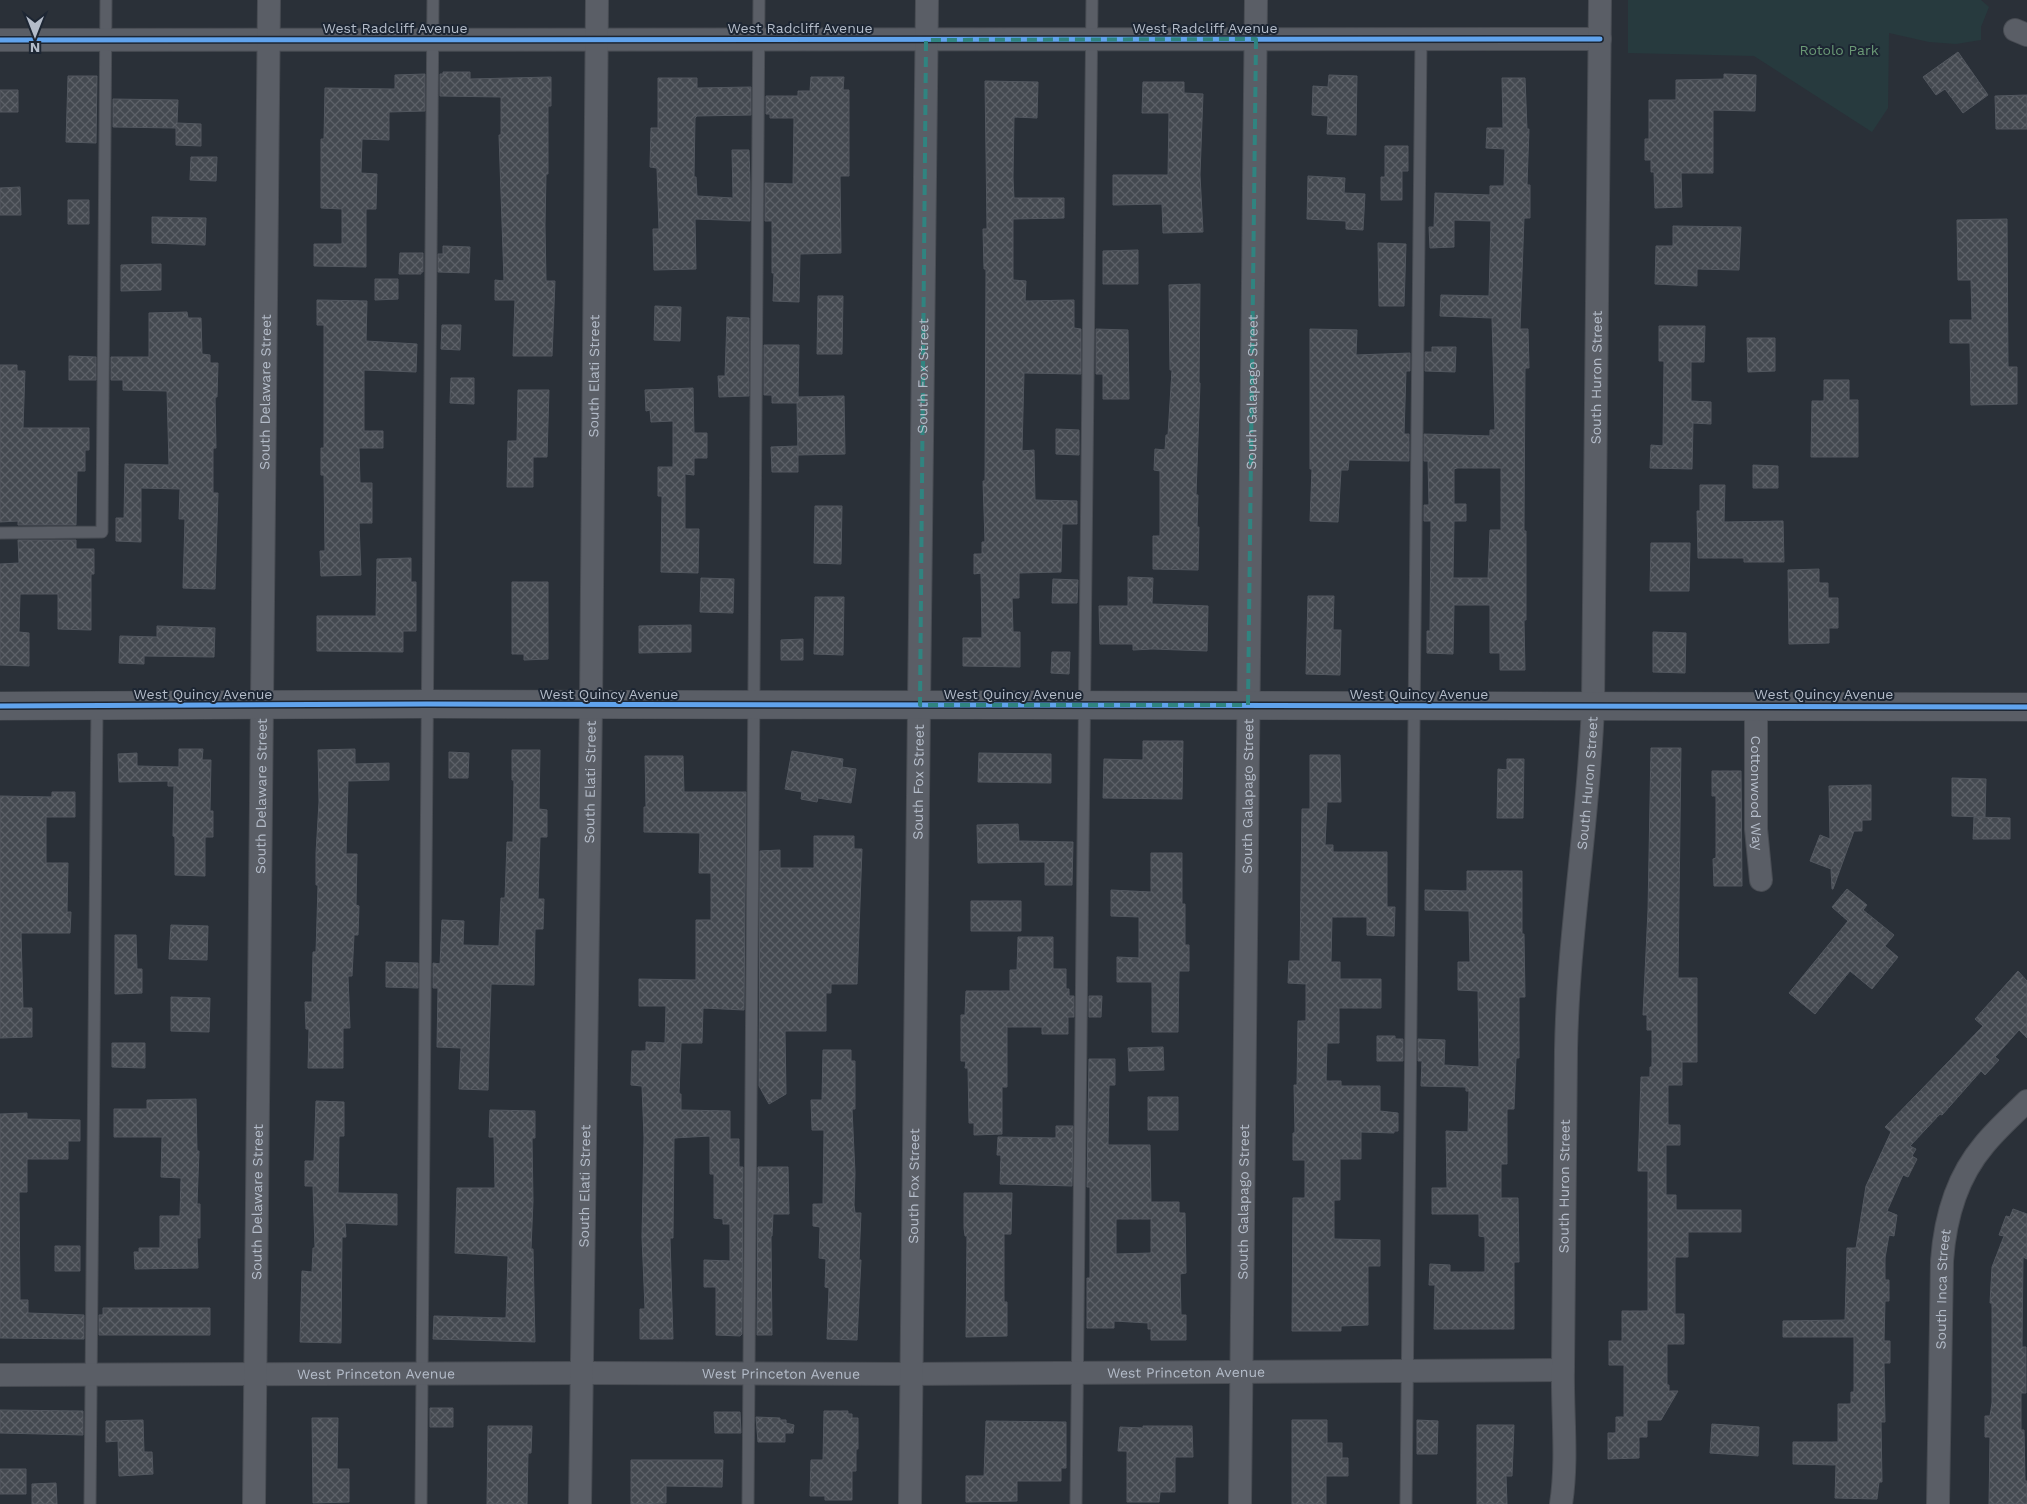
<svg xmlns="http://www.w3.org/2000/svg" width="2027" height="1504" viewBox="0 0 2027 1504" font-family="'Work Sans',sans-serif">
  <style>
    .park { fill: #273a3e }
    .building { fill: url(#building-cross-hatch); stroke: #52575f; fill-rule: evenodd }
    .lines { fill: none; stroke-linecap: round; stroke-linejoin: round }
    .service-casing { stroke: #484c53; stroke-width: 13 }
    .minor-casing { stroke: #484c53; stroke-width: 24 }
    .tertiary-casing { stroke: #484c53; stroke-width: 29 }
    .service { stroke: #5a5e66; stroke-width: 11 }
    .minor { stroke: #5a5e66; stroke-width: 22 }
    .tertiary { stroke: #5a5e66; stroke-width: 28 }
    .cycleway-casing { stroke: #1d2633; stroke-width: 8 }
    .cycleway { stroke: #60a3ed; stroke-width: 5 }
    .marked { fill: none; stroke: #308480; stroke-width: 4; stroke-dasharray: 10 6; stroke-linejoin: round }
    .labels { text-anchor: middle; stroke-width: 4; stroke-linejoin: round; paint-order: stroke }
    .street-label { font-size: 14px; fill: #b4bcc9; stroke: #1d2633 }
    .park-label { font-size: 14px; fill: #6b9a76; stroke: #1d2633 }
  </style>
  <defs>
    <pattern id="building-cross-hatch" width="8" height="8" patternUnits="userSpaceOnUse" patternTransform="scale(1.25)"><rect width="8" height="8" fill="#444950"/><path d="M0 0l8 8M0 8l8-8" fill="none" stroke="#5d6168"/></pattern>
  </defs>
  <rect width="100%" height="100%" fill="#2a3038"/>
  <!-- park -->
  <path class="park" d="M1628 0H1981L1989 7 1981 27V40L1956 44 1929 42 1889 33 1888 108 1872 132 1754 56 1628 53Z"/>
  <!-- building -->
  <path class="building" d="M1958 52 1988 95 1963 113 1945 89 1936 95 1923 77Z
    M443 72H470V79L551 77V106H548V174H546L545 225 546 281H555L552 356H513L515 300H495V280L504 281 499 135H501V97L440 96V74H443Z
    M425 74V111L389 112V140L362 139 361 173 377 174 376 209H366V267L314 266V244H342V209L321 208V139H324L325 88 395 89V75Z
    M1724 74 1756 75 1755 111 1713 110V173H1681L1682 207 1655 208 1654 172H1651V160H1645V139H1649V100H1676V80L1724 79Z
    M1329 75 1357 76 1356 135 1327 134 1328 116 1312 115 1313 86 1328 87Z
    M68 76H97L96 143 66 142Z
    M811 77H844L843 90H849V176H840L841 253 800 254 799 302 773 301 774 273H772V221H765V183L793 184 794 118H770V114H766V96H798V91H810Z
    M658 78H697V88L751 87V115L697 116 695 118 694 177H696L697 196 733 198 732 150H749L750 183V221L695 219 696 269 654 270 653 229H659L657 168 650 167 651 128H658Z
    M1502 78H1525L1527 129H1529L1527 185H1530V218H1524L1520 329H1528L1529 368H1525L1524 531H1526V620H1524L1525 670H1500V653H1490V605H1454L1453 654 1427 653V631H1430L1431 521H1424V505H1429L1428 461H1424V434L1490 436V430H1495L1492 318 1440 316 1441 295 1489 296 1491 221 1454 220V247L1430 248 1429 227H1434L1435 193 1490 195V186H1504L1505 149 1486 148 1487 128H1503ZM1457 468H1501V530H1490L1488 578H1453L1454 521H1466V504H1454V469Z
    M985 81 1038 82 1037 118 1014 117 1013 178 1014 198H1064V218L1013 219V280L1026 281 1025 301 1074 300V328L1081 329V374L1024 373 1022 451 1034 450 1035 500 1077 501V524H1062L1061 572 1019 573V598H1012L1013 632H1020V667L963 666V638H982L981 573 974 574V554H982V542H985L983 481H985L986 269H984L983 229H987Z
    M1143 82H1184V93L1203 94 1200 175 1203 232 1163 233 1162 204 1113 205V175H1168L1169 113H1142Z
    M0 90H18V112H0Z
    M2027 95V129H1996L1995 96Z
    M113 99 178 100 177 123 201 124V146L176 145V128L113 127Z
    M1385 146H1408V171H1402V200H1381V177H1385Z
    M191 157H217L216 181 190 180Z
    M1308 176 1345 178 1344 193 1365 194 1363 230 1346 229V221L1307 219Z
    M20 187 21 215H0V188Z
    M68 200H89V224H68Z
    M152 217 206 218 205 245 152 243Z
    M2007 219 2008 367H2017V404L1971 405 1970 343H1950V320H1972L1971 280H1958L1957 220Z
    M1673 226 1741 227 1739 270 1697 269V286L1655 284 1656 246H1673Z
    M1378 243 1406 244 1404 306H1379Z
    M443 246 470 247 469 273 438 272V254H443Z
    M1138 250V284H1103V251Z
    M400 253H423V272H421V274H399Z
    M161 264V290L121 291V265Z
    M375 279H398V299L375 300Z
    M1200 284 1199 383H1200L1196 495H1198L1197 527H1199L1198 570 1153 569V536H1160V471L1154 470 1155 449 1165 450 1166 435H1168L1172 370H1170L1169 285Z
    M818 296H843L842 354H817Z
    M317 300 367 301 366 341 417 344 416 372 364 370V431H383V448H359L360 483H372V523H359L361 575 321 576 320 551H325L324 475H321V448H324V325H317Z
    M655 306 681 307 680 341 654 340Z
    M187 312 188 318H201L202 354 210 355V363H218L217 397H215L216 448H213V493H218L215 589 183 588 185 519H179L180 489 141 488V542L116 541V518H124L125 464 169 465 167 391 123 390V380H111V357H149V313Z
    M727 317 749 318V396L719 397 718 376H725Z
    M442 325H461L460 350 441 349Z
    M1659 326H1705L1704 362H1691V401L1711 402V424L1693 423 1692 469 1650 468 1651 445 1663 446 1664 361H1659Z
    M1096 329 1128 330 1129 399H1103V374H1096Z
    M1310 329 1357 330 1356 355 1410 353V371H1406L1404 434H1409V461L1349 460 1348 470H1341L1338 522 1310 521 1312 469H1310Z
    M1747 338H1775V371L1748 372Z
    M764 345H799L798 397 844 396 845 454 798 455 797 403H772V395H764Z
    M1432 347H1456L1455 372 1425 371V352H1432Z
    M69 356 96 357V380H69Z
    M0 365H17V371H25L23 428H89V450H85V471H77L76 525H18V521L0 522Z
    M451 378H474V404L450 403Z
    M1824 380H1849V400H1858V457H1811L1812 401H1824Z
    M693 388 694 433H707V458H694V475L685 474V529H699L698 573 661 572 662 496H658V467H673V421L651 422 650 410 646 411 645 390Z
    M518 390H549L547 457H533V487H507L508 441H517Z
    M1056 429 1079 430V455L1056 454Z
    M798 446V472H772L771 447Z
    M1753 465 1778 466V488H1753Z
    M1700 485H1725L1724 522 1783 521 1784 562H1744V558H1698L1697 511H1700Z
    M815 506H842L841 564 814 563Z
    M18 540H76V549H94V574H91V630L58 629V594H20L19 632 29 633V666L0 665V564L19 563Z
    M1651 543H1690L1689 591H1650Z
    M411 558V582H416V631H403V652L317 651V616H376L377 559Z
    M1819 569V583H1828V598H1838V628H1829V643L1789 644 1788 570Z
    M1128 577 1153 578 1152 604 1208 606 1207 651 1153 649 1133 650V644H1100L1099 606H1128Z
    M701 578 734 579 733 613 700 612Z
    M1053 579 1078 580 1077 603H1052Z
    M512 582H548V659L524 660V654H512Z
    M1308 596H1334L1333 630H1341L1340 675 1306 674Z
    M815 597H844L843 655 814 654Z
    M691 625V652L639 653V626Z
    M157 626 215 628 214 657 144 656V664L119 663 120 636 157 637Z
    M1653 632 1686 633 1685 673 1653 672Z
    M803 639V660H781V640Z
    M1052 652H1070L1069 674 1051 673Z
    M1143 741H1183L1182 799 1103 798 1104 759 1143 760Z
    M1651 748H1681L1678 978H1697V1062H1682V1085H1668V1125H1680V1145H1666V1195H1676V1210H1741V1232H1688V1257H1675V1314H1684V1344H1667V1385H1669V1391H1678L1661 1420H1647V1437H1639V1458L1608 1459V1433H1616V1417H1624V1365H1609V1341H1622V1311H1648V1171H1638L1641 1077H1650V1067H1652V1030H1647V1015H1643L1648 910Z
    M179 749H203L202 760H211L210 811H213V837H205V876L175 875V837L173 836 174 786H168V781L119 782 118 754 137 753V766L179 767Z
    M355 749V764L389 763V780L348 781 346 854H357L356 905 359 906 358 935H354L352 976H348L350 1028H343V1068H308L309 1029H306L305 1002H312L313 952H316L318 885H316V853L319 802 318 750Z
    M512 750H540L539 809 547 810V837H540L538 899H544L543 929H535L534 985 491 984 488 1090 459 1089 461 1048 437 1047 438 988H433V963L440 964 442 920 464 921 463 945 499 946 501 898H505L507 842H513L514 780H512Z
    M792 751 843 759 842 767 856 769 851 803 818 798 817 802 801 799 802 792 785 789Z
    M449 752 469 753 468 778H449Z
    M979 753 1051 754V783L978 782Z
    M1310 755H1340L1341 802H1327L1325 845H1333V852H1387V907H1395L1394 936 1367 935V917H1332L1331 962H1340V979H1381V1008H1339V1043H1327L1326 1081H1341V1086H1380V1111L1398 1113V1131H1394V1133L1361 1132V1159H1340V1200H1334V1239L1380 1240V1266H1368V1325L1341 1326V1331H1292L1293 1198H1305V1160H1293V1133H1295L1294 1085H1297L1298 1021H1306V984L1288 983 1289 961H1300L1302 809H1310Z
    M645 756H683L684 792H746L744 1010 703 1008 702 1043H681L679 1094H681V1110L730 1111V1139H739V1167H743L742 1334 740 1336 716 1335V1287H704V1260L730 1261V1224H723V1219L714 1218V1174H710V1136L674 1138 673 1238H670L673 1339H640V1309H645L642 1237 644 1138 642 1086 631 1085 632 1051H646V1042L665 1043 666 1006H639V979L696 980V920H711V873H699L700 833 644 832V807H646Z
    M1507 759H1524L1523 818H1497L1498 769 1507 770Z
    M1712 771H1741L1742 886H1714L1713 859 1716 858V796H1712Z
    M1952 778 1986 779 1985 817 1952 816Z
    M1871 785V820H1862V831H1854L1833 889H1832L1831 869 1810 861 1820 835 1830 839 1829 786Z
    M52 792H75V817H46V863H68L67 912H71L70 933H21L23 1008H32V1037L0 1038V796L52 797Z
    M1974 817 2010 818V839H1973Z
    M1018 824 1019 841 1073 842 1072 885H1045V862L978 863 977 825Z
    M814 836H854V849H862L857 984H831V993H826V1031H785L786 1094 769 1104 759 1086 760 851 780 850V868H814Z
    M1151 853H1182V904H1185V945H1189V971H1179L1178 1032H1152V982H1117V957L1139 958V917L1111 916V890L1151 892Z
    M1467 871H1522V934H1524L1525 997H1519V1058H1516L1514 1109H1507V1164H1501V1198H1518L1519 1262H1514V1329H1434L1435 1285H1429L1430 1264 1450 1265V1272H1485V1237L1479 1236V1214H1432V1188H1447L1446 1131 1468 1132 1469 1091H1466V1087L1421 1086 1422 1061H1418V1039L1445 1040 1444 1065 1479 1067 1478 991 1458 990V962H1470L1469 911 1425 910V890L1467 891Z
    M1847 889 1867 905 1863 910 1894 935 1885 946 1898 957 1872 989 1850 971 1815 1014 1789 993 1848 921 1832 907Z
    M971 901H1021V931H971Z
    M171 925 208 926 207 960 169 959Z
    M115 935H136L137 969H142V993L115 994Z
    M1018 937H1053V969H1066V989H1069V996H1074V1017H1068V1034H1042V1027H1007V1087H1002V1134L974 1135V1123H969L968 1068H965L966 1061H961V1015H965L966 991H1010V970H1017Z
    M386 962 418 963V988L386 987Z
    M2018 971 2027 981V1038L2019 1030 1995 1057 1999 1060 1985 1075 1981 1071 1942 1115 1940 1114 1910 1146 1916 1149 1912 1156 1917 1159 1908 1177 1903 1175 1887 1211 1897 1215 1894 1236 1889 1235 1885 1258V1280H1889V1301H1885L1884 1341H1890V1363H1884L1885 1422H1881L1882 1482H1879L1877 1499 1835 1498 1836 1465 1793 1464V1442H1838V1404H1851V1392H1854V1337H1783V1321L1845 1320 1847 1248H1856L1866 1186 1891 1132 1885 1127 1983 1026 1975 1019Z
    M1089 996H1102L1101 1017H1089Z
    M171 997 210 998 209 1032 171 1031Z
    M1377 1036H1395V1039H1403V1061H1377Z
    M112 1043H145V1068L112 1067Z
    M1163 1047 1164 1070 1129 1071 1128 1048Z
    M823 1050H851V1061H855V1109H852L855 1173 854 1205 855 1213H861L859 1260H861L857 1340 827 1339 829 1288 825 1287 826 1259 819 1258 820 1227 813 1226V1204H823L824 1130H812L811 1100H822Z
    M1089 1059H1115V1085H1109L1108 1145H1150L1151 1202H1179V1213H1185L1186 1273 1180 1274 1181 1315H1186V1340H1151V1329H1148V1323L1114 1321V1328H1087V1278H1090V1187H1087ZM1116 1219H1151V1253L1116 1254Z
    M1148 1097H1178V1130H1148Z
    M196 1099 197 1151H199L197 1204H200V1238H197L198 1268 135 1269 134 1252H139V1248H160V1216H180L181 1178 161 1177 162 1137H114V1109H147V1100Z
    M316 1101 344 1102V1136H339L338 1193 397 1194V1225L345 1223 346 1237H342L341 1343 300 1342 302 1271 312 1272 313 1248H315L313 1186H305V1161H314Z
    M490 1110 535 1111V1138H532L533 1201 531 1249H533L535 1342 433 1339 434 1316 506 1318 508 1256 455 1253 457 1188H495L494 1137H489Z
    M27 1113V1119L80 1120V1141H68V1159H27V1192H19L20 1300H28V1313L84 1315V1339L0 1338V1114Z
    M1056 1126H1073L1072 1186 1000 1184 1001 1155H997L998 1137 1056 1138Z
    M758 1167H788L789 1214H773L772 1236H771L772 1335H757Z
    M964 1193H1012L1011 1234H1004V1302H1007V1336L966 1337 967 1236H965L964 1228Z
    M2013 1209 2027 1214V1259L2023 1257 2022 1347H2026V1393H2021V1430H2024L2025 1481H2027V1504H1989L1990 1437H1985V1416H1990L1992 1403V1303H1990L1992 1267 2004 1236 1999 1235 2006 1216 2010 1217Z
    M55 1246H80V1271H55Z
    M103 1308H210V1335H99V1315H103Z
    M430 1408H453V1427H430Z
    M0 1410 83 1411V1435L0 1433Z
    M824 1411H848V1414H852V1418H858V1449H856V1471H852V1500H825V1496H810L811 1460H823Z
    M714 1412H740L741 1433H715Z
    M756 1417 780 1418V1420H786V1423L794 1425 793 1433H785V1442H758Z
    M312 1418H338L337 1469H349V1502L313 1503Z
    M143 1420 144 1452H152L153 1474 119 1476 118 1441 106 1442V1421Z
    M1292 1420H1327V1443H1342V1458H1348V1476H1326V1504H1292Z
    M1417 1420 1438 1421 1437 1454H1417Z
    M986 1421 1066 1422V1468H1061V1481H1017V1501L966 1502V1476H984Z
    M1712 1424 1759 1427 1758 1456 1710 1453Z
    M1477 1425H1514L1512 1476H1506L1507 1504H1477Z
    M488 1426H532L531 1453H528L527 1504H487Z
    M1143 1426H1192L1193 1457H1175V1492H1160L1159 1502H1127V1451H1118L1120 1427 1143 1428Z
    M631 1460H723L722 1487 666 1486V1503L631 1504Z
    M0 1469H26V1494H0Z
    M56 1483 57 1504H32V1484Z"/>
  <g class="lines">
    <defs>
      <path id="service" d="M0 533 102 532 106 0
        M90 1504 97 706
        M421 1504 433 0
        M748 1504 759 0
        M1076 1504 1092 0
        M1406 1504 1421 39"/>
      <g id="minor">
        <path d="M2015 30 2027 35"/>
        <path d="M0 40 1600 39"/>
        <path id="s1" d="M1756 705V829L1761 880"/>
        <path id="s2" d="M0 1375 583 1373 911 1374 1563 1370"/>
        <path id="s3" d="M254 1504 269 0"/>
        <path id="s4" d="M580 1504 591 705 597 0"/>
        <path id="s5" d="M910 1504 927 0"/>
        <path id="s6" d="M1240 1504 1256 0"/>
        <path id="s7" d="M1561 1504C1568 1459 1562 1413 1563 1367 1563 1262 1564 1156 1566 1050 1568 934 1589 820 1593 705L1600 0"/>
        <path id="s8" d="M1938 1504 1942 1261C1945 1218 1956 1178 1984 1145 1997 1129 2013 1115 2027 1101"/>
      </g>
      <path id="tertiary" d="M0 706 427 704 2027 707"/>
    </defs>
    <!-- service casing -->
    <use href="#service" class="service-casing"/>
    <!-- minor casing -->
    <use href="#minor" class="minor-casing"/>
    <!-- tertiary casing -->
    <use href="#tertiary" class="tertiary-casing"/>
    <!-- service -->
    <use href="#service" class="service"/>
    <!-- minor -->
    <use href="#minor" class="minor"/>
    <!-- tertiary -->
    <use href="#tertiary" class="tertiary"/>
    <defs>
      <path id="cycleway" d="M0 40 1600 39
        M0 706 427 704 2027 707"/>
    </defs>
    <!-- cycleway casing -->
    <use href="#cycleway" class="cycleway-casing"/>
    <!-- cycleway -->
    <use href="#cycleway" class="cycleway"/>
  </g>
  <!-- marked area -->
  <path class="marked" d="M1256 39 1248 705H920L926 40Z"/>
  <g class="labels">
    <!-- street labels -->
    <g class="street-label">
      <text x="395" y="33">West Radcliff Avenue</text>
      <text x="800" y="33">West Radcliff Avenue</text>
      <text x="1205" y="33">West Radcliff Avenue</text>
      <text dy="5" stroke="none"><textPath href="#s4" startOffset="1128">South Elati Street</textPath></text>
      <text dy="5" stroke="none"><textPath href="#s5" startOffset="1128">South Fox Street</textPath></text>
      <text dy="5" stroke="none"><textPath href="#s7" startOffset="1128">South Huron Street</textPath></text>
      <text dy="5" stroke="none"><textPath href="#s3" startOffset="1112">South Delaware Street</textPath></text>
      <text dy="5" stroke="none"><textPath href="#s6" startOffset="1112">South Galapago Street</textPath></text>
      <text x="203" y="699">West Quincy Avenue</text>
      <text x="609" y="699">West Quincy Avenue</text>
      <text x="1013" y="699">West Quincy Avenue</text>
      <text x="1419" y="699">West Quincy Avenue</text>
      <text x="1824" y="699">West Quincy Avenue</text>
      <text dy="5" stroke="none"><textPath href="#s4" startOffset="722">South Elati Street</textPath></text>
      <text dy="5" stroke="none"><textPath href="#s5" startOffset="722">South Fox Street</textPath></text>
      <text dy="5" stroke="none"><textPath href="#s7" startOffset="722">South Huron Street</textPath></text>
      <text dy="5" stroke="none"><textPath href="#s1" startOffset="88">Cottonwood Way</textPath></text>
      <text dy="5" stroke="none"><textPath href="#s3" startOffset="708">South Delaware Street</textPath></text>
      <text dy="5" stroke="none"><textPath href="#s6" startOffset="708">South Galapago Street</textPath></text>
      <text dy="5" stroke="none"><textPath href="#s4" startOffset="318">South Elati Street</textPath></text>
      <text dy="5" stroke="none"><textPath href="#s5" startOffset="318">South Fox Street</textPath></text>
      <text dy="5" stroke="none"><textPath href="#s7" startOffset="318">South Huron Street</textPath></text>
      <text dy="5" stroke="none"><textPath href="#s3" startOffset="302">South Delaware Street</textPath></text>
      <text dy="5" stroke="none"><textPath href="#s6" startOffset="302">South Galapago Street</textPath></text>
      <text dy="5" stroke="none"><textPath href="#s8" startOffset="215">South Inca Street</textPath></text>
      <text dy="5" stroke="none"><textPath href="#s2" startOffset="1186">West Princeton Avenue</textPath></text>
      <text dy="5" stroke="none"><textPath href="#s2" startOffset="376">West Princeton Avenue</textPath></text>
      <text dy="5" stroke="none"><textPath href="#s2" startOffset="781">West Princeton Avenue</textPath></text>
    </g>
    <!-- park labels -->
    <g class="park-label">
      <text x="1839" y="55">Rotolo Park</text>
    </g>
  </g>
  <!-- north arrow -->
  <g transform="translate(35 35) rotate(180)" stroke="#1d2633" stroke-width="4" paint-order="stroke">
  <path d="M0-4L9 19L0 12L-9 19Z" fill="#b4bcc9"/>
  <text y="-8" font-size="14" font-weight="bold" text-anchor="middle" fill="#b4bcc9">N</text>
  </g>
</svg>
